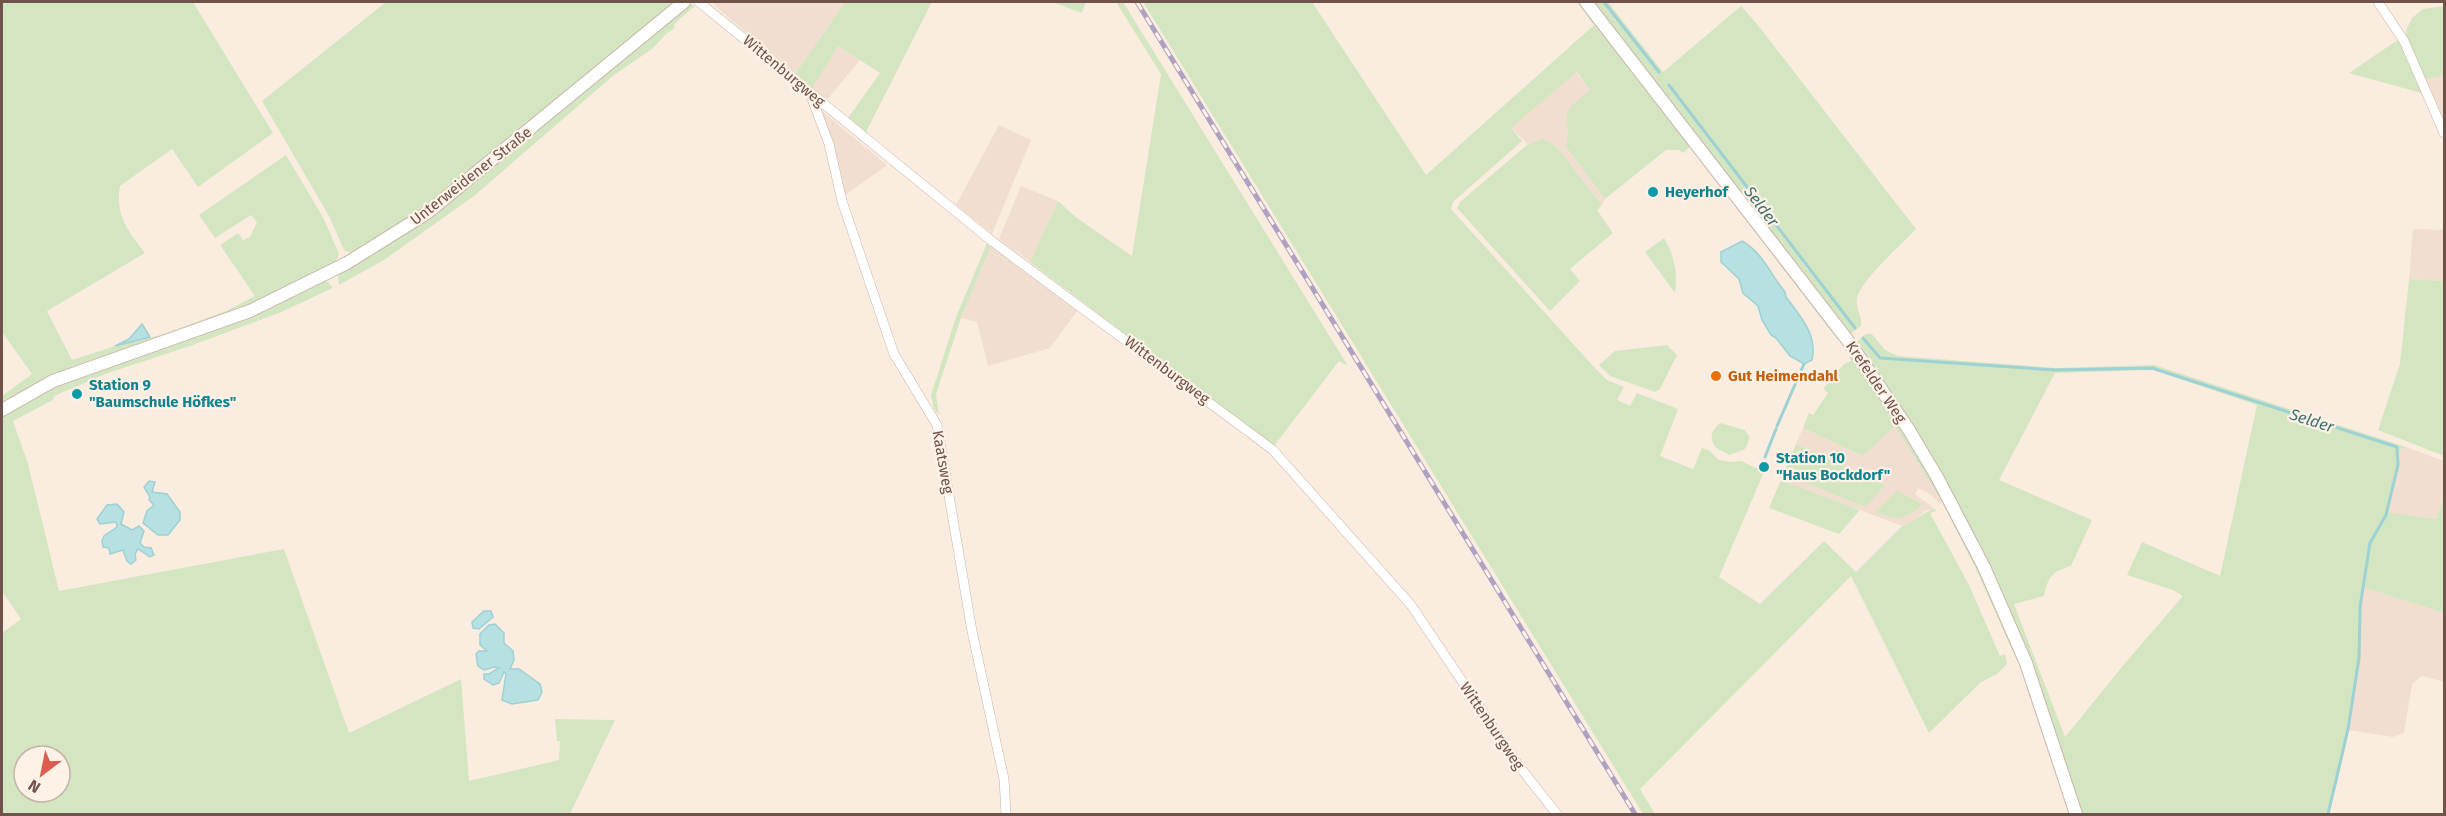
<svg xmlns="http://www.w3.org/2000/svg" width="2446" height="816" viewBox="0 0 2446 816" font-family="'Fira Sans',sans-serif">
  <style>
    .residential { fill: #f1ded0 }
    .green { fill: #d4e6c1; fill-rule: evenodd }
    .water { fill: #b7e0e2; stroke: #9ed1d3; stroke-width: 1.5 }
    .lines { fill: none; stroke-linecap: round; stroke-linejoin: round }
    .stream { stroke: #9ed1d3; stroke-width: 3 }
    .minor-casing { stroke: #c9b4a9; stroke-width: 10 }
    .tertiary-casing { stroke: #c9b4a9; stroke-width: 14 }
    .minor { stroke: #fff; stroke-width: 9 }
    .tertiary { stroke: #fff; stroke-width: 12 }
    .rail-casing { stroke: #afa1c1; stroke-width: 5 }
    .rail { stroke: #fef1e6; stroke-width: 3; stroke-dasharray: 9; stroke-linecap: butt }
    .culture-dot { fill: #0f9aa8; stroke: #fef1e6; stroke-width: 2 }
    .food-dot { fill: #e8710a; stroke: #fef1e6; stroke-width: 2 }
    .labels { text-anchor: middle; stroke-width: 4.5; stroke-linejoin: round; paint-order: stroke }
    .street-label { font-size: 15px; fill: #6f534a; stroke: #fef1e6 }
    .culture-label { font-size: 15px; font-weight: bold; fill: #0d838f; stroke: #fef1e6; text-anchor: start }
    .food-label { font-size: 15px; font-weight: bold; fill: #c56008; stroke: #fef1e6; text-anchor: start }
    .water-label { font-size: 16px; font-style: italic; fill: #407274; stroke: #fef1e6 }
  </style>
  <rect width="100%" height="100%" fill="#faede0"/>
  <!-- residential -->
  <path class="residential" d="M713 2H845L795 74 716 7Z
    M838 46 860 60 827 100 812 89Z
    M1576 72 1590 90 1566 117 1568 131 1566 147 1605 199 1602 205 1557 147 1544 139 1528 144 1511 128Z
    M2444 76V126L2424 79Z
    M818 108 887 165 844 196Z
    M999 125 1031 140 992 234 956 205Z
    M1021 186 1058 201 1030 262 999 239Z
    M2413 229 2444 230V281L2409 279Z
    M991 246 1077 311 1050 348 988 366 977 322 961 318Z
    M1895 425 1942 502 1940 504 1928 493 1918 488 1915 494 1935 509 1925 511 1910 524 1902 526 1781 480 1783 474 1865 507 1884 484 1796 444 1803 428 1863 456Z
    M2406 447 2444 461V494L2437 519 2387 513 2398 465V451Z
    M2363 587 2444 613V682L2422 676 2412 684 2404 733 2393 737 2349 730 2360 658V607Z"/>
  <!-- green -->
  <path class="green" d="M2 2H193L273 133 198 187 172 149 120 186C115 215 128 231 145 253L47 311 72 360 115 346 161 335 226 311 255 296 220 245 238 233 243 240 250 237 257 222 251 215 215 238 199 215 286 155 324 219 339 254 334 265 256 302 75 366 2 401V396L32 374 2 332Z
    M386 2H675L462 180 414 217 353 254 344 250 329 216 262 101Z
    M845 2H932L866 132 848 118 880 73 838 46 812 89 795 74Z
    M1052 2H1086L1082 13Z
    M1116 2H1123L1348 366 1339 361 1274 446 1030 262 1058 201 1077 218 1132 256 1161 74Z
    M1143 2H1312L1426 175 1594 25 1577 2H1581L1839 337 1837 339 1690 147 1683 153 1679 150H1666L1605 199 1566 147 1568 131 1566 117 1570 107 1590 90 1577 72 1511 128 1522 141 1453 202 1451 209 1594 367 1607 380 1624 387 1617 400 1630 406 1637 393 1678 409 1660 456 1693 469 1702 448 1710 451 1719 460 1730 462 1741 461 1764 472 1719 577 1760 604 1824 541 1856 572 1902 526C1915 523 1921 512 1935 509L1936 511 1930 513 1969 585 2000 656 2005 654 2007 664 1997 674 1981 682 1929 733 1851 576 1640 789 1655 814H1643Z
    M1592 2H1608L1663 72 1741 6 1757 24 1916 229C1902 244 1862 279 1857 298 1855 309 1863 317 1861 326L1849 335Z
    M688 3 695 6 674 24 675 28 666 34 652 49 614 75 474 196 384 260 339 285 338 277 340 272 392 242 423 220Z
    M2444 6V76L2424 79 2405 38 2407 28 2412 18 2423 9Z
    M2399 39 2425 94 2349 73Z
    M1544 139 1557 147 1602 205 1597 210 1613 233 1570 269 1580 281 1550 311 1457 208 1460 202 1528 144Z
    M1664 238C1674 254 1678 274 1675 293L1645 252Z
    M987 243 991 246 961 318 936 394 939 415 934 409 931 395 956 317Z
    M2409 279 2444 281V456L2378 430 2400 364Z
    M324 281 328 282 333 288 279 313 190 346 108 373 54 396 53 400 13 421 28 464 59 591 284 549 349 733 461 679 469 781 559 760 560 741H557L555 719 615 720 570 814H2V633L21 619 2 591V415L60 383 242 317ZM24 756H60V792H24Z
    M1866 334H1872L1885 350 1898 356 2056 368 2154 365 2406 447 2398 451V465L2386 512 2437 519 2444 494V613L2363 587C2360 612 2363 637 2360 661 2353 713 2343 764 2329 814H2082L2006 605 1855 343ZM2153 370 2257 405 2220 576 2142 542 2127 575 2173 590 2183 596 2126 662 2065 737 2014 604 2044 596C2048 576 2052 572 2071 566L2092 520 1999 480 2055 373Z
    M1667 345 1677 355 1660 389 1655 392 1610 376 1599 365 1615 351Z
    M1852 355 1925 465 1984 579 2018 660 2017 661 1975 567 1942 502 1895 426 1863 456 1803 428 1809 413 1813 415 1828 393 1823 389 1844 364 1851 361 1849 356Z
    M1720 423 1745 430 1750 438 1745 449 1729 455 1716 448C1708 438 1712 430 1720 423Z
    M1796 444 1885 485 1865 507 1783 474Z
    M1781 480 1860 510 1839 534 1769 508Z
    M1897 491 1923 504C1903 521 1900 520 1875 512Z"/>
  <!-- water -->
  <path class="water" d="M1742 241C1763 253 1770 274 1785 292L1786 297C1800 316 1818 335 1812 360L1804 364 1790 356 1776 338 1771 335 1762 320 1758 306 1743 293 1739 279 1721 262V252Z
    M142 324 150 337 115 346 129 339Z
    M149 481 155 482 152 492 167 494 180 512V520L168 535H158L143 523 147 511 154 505 149 500 150 497 144 487Z
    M117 504 124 512 121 524 132 530 139 526 144 531 140 543 144 547 151 548 154 555 150 557 138 549 135 554 136 560 131 564 127 561 123 550 110 554 109 548 103 547 102 541 104 536 117 527 116 522 100 524 97 519 107 505Z
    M484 611H491L493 617 479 629 473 628 472 622Z
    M495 624 504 633V643L513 651 514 660 510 669H519L540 684 542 692 538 700 512 704 502 700 506 674 504 672 499 683 493 685 484 679V674H489L499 668 495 667 484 670 478 666 476 654 479 651H487L480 645V634L489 625Z"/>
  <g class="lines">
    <!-- stream -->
    <path class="stream" d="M1604 2 1659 72
      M1669 85 1855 328
      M1863 338 1880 358 2055 370 2152 368 2397 447 2398 465 2386 515 2370 543 2360 607 2359 658 2348 729 2328 814
      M1777 426 1804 364
      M1765 457 1776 429"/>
    <defs>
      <path id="minor" d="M699 2 993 242 1273 450 1411 605 1519 766 1557 814
        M2378 2 2404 41 2444 133
        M811 96 829 144 842 201 894 354 937 425 972 631 1004 779 1006 814"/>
      <path id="tertiary" d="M1586 2 1849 342 1909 430 1937 477 1984 567 2026 663 2076 814
        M2 410 53 381 250 311 347 263 427 213 684 2"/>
    </defs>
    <!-- minor casing -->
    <use href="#minor" class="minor-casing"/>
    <!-- tertiary casing -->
    <use href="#tertiary" class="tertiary-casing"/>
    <!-- minor -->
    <use href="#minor" class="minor"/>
    <!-- tertiary -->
    <use href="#tertiary" class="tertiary"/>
    <defs>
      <path id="rail" d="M1137 2 1635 814"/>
    </defs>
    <!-- rail casing -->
    <use href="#rail" class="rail-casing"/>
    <!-- rail -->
    <use href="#rail" class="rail"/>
  </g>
  <!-- markers -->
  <g class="culture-dot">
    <circle cx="1653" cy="192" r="6"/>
    <circle cx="77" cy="394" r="6"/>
    <circle cx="1764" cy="467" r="6"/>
  </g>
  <circle class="food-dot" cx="1716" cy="376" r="6"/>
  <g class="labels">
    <!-- street labels -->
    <g class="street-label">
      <text transform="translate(784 71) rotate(40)" y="5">Wittenburgweg</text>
      <text transform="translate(471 176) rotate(-38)" y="5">Unterweidener Straße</text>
      <text transform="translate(1167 370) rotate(37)" y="5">Wittenburgweg</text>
      <text transform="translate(1876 382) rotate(56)" y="5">Krefelder Weg</text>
      <text transform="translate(943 462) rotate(80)" y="5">Kaatsweg</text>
      <text transform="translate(1492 726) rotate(56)" y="5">Wittenburgweg</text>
    </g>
    <!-- culture labels -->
    <g class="culture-label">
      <text x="1665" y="197">Heyerhof</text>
      <text x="89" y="390">Station 9<tspan x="89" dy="17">"Baumschule Höfkes"</tspan></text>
      <text x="1776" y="463">Station 10<tspan x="1776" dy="17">"Haus Bockdorf"</tspan></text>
    </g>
    <!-- food labels -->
    <g class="food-label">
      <text x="1728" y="381">Gut Heimendahl</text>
    </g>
    <!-- water labels -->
    <g class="water-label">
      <text transform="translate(1762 206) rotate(53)" y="6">Selder</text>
      <text transform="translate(2312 420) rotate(18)" y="6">Selder</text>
    </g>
  </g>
  <!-- border -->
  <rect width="2446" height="816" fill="none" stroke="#6f534a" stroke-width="6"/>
  <!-- north arrow -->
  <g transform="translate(42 774) rotate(212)"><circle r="28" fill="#fef1e6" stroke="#c5b2a8" stroke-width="1.5"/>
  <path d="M0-4.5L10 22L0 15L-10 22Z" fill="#dc5c4d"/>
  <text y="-9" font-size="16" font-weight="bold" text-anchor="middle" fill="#6f534a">N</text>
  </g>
</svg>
